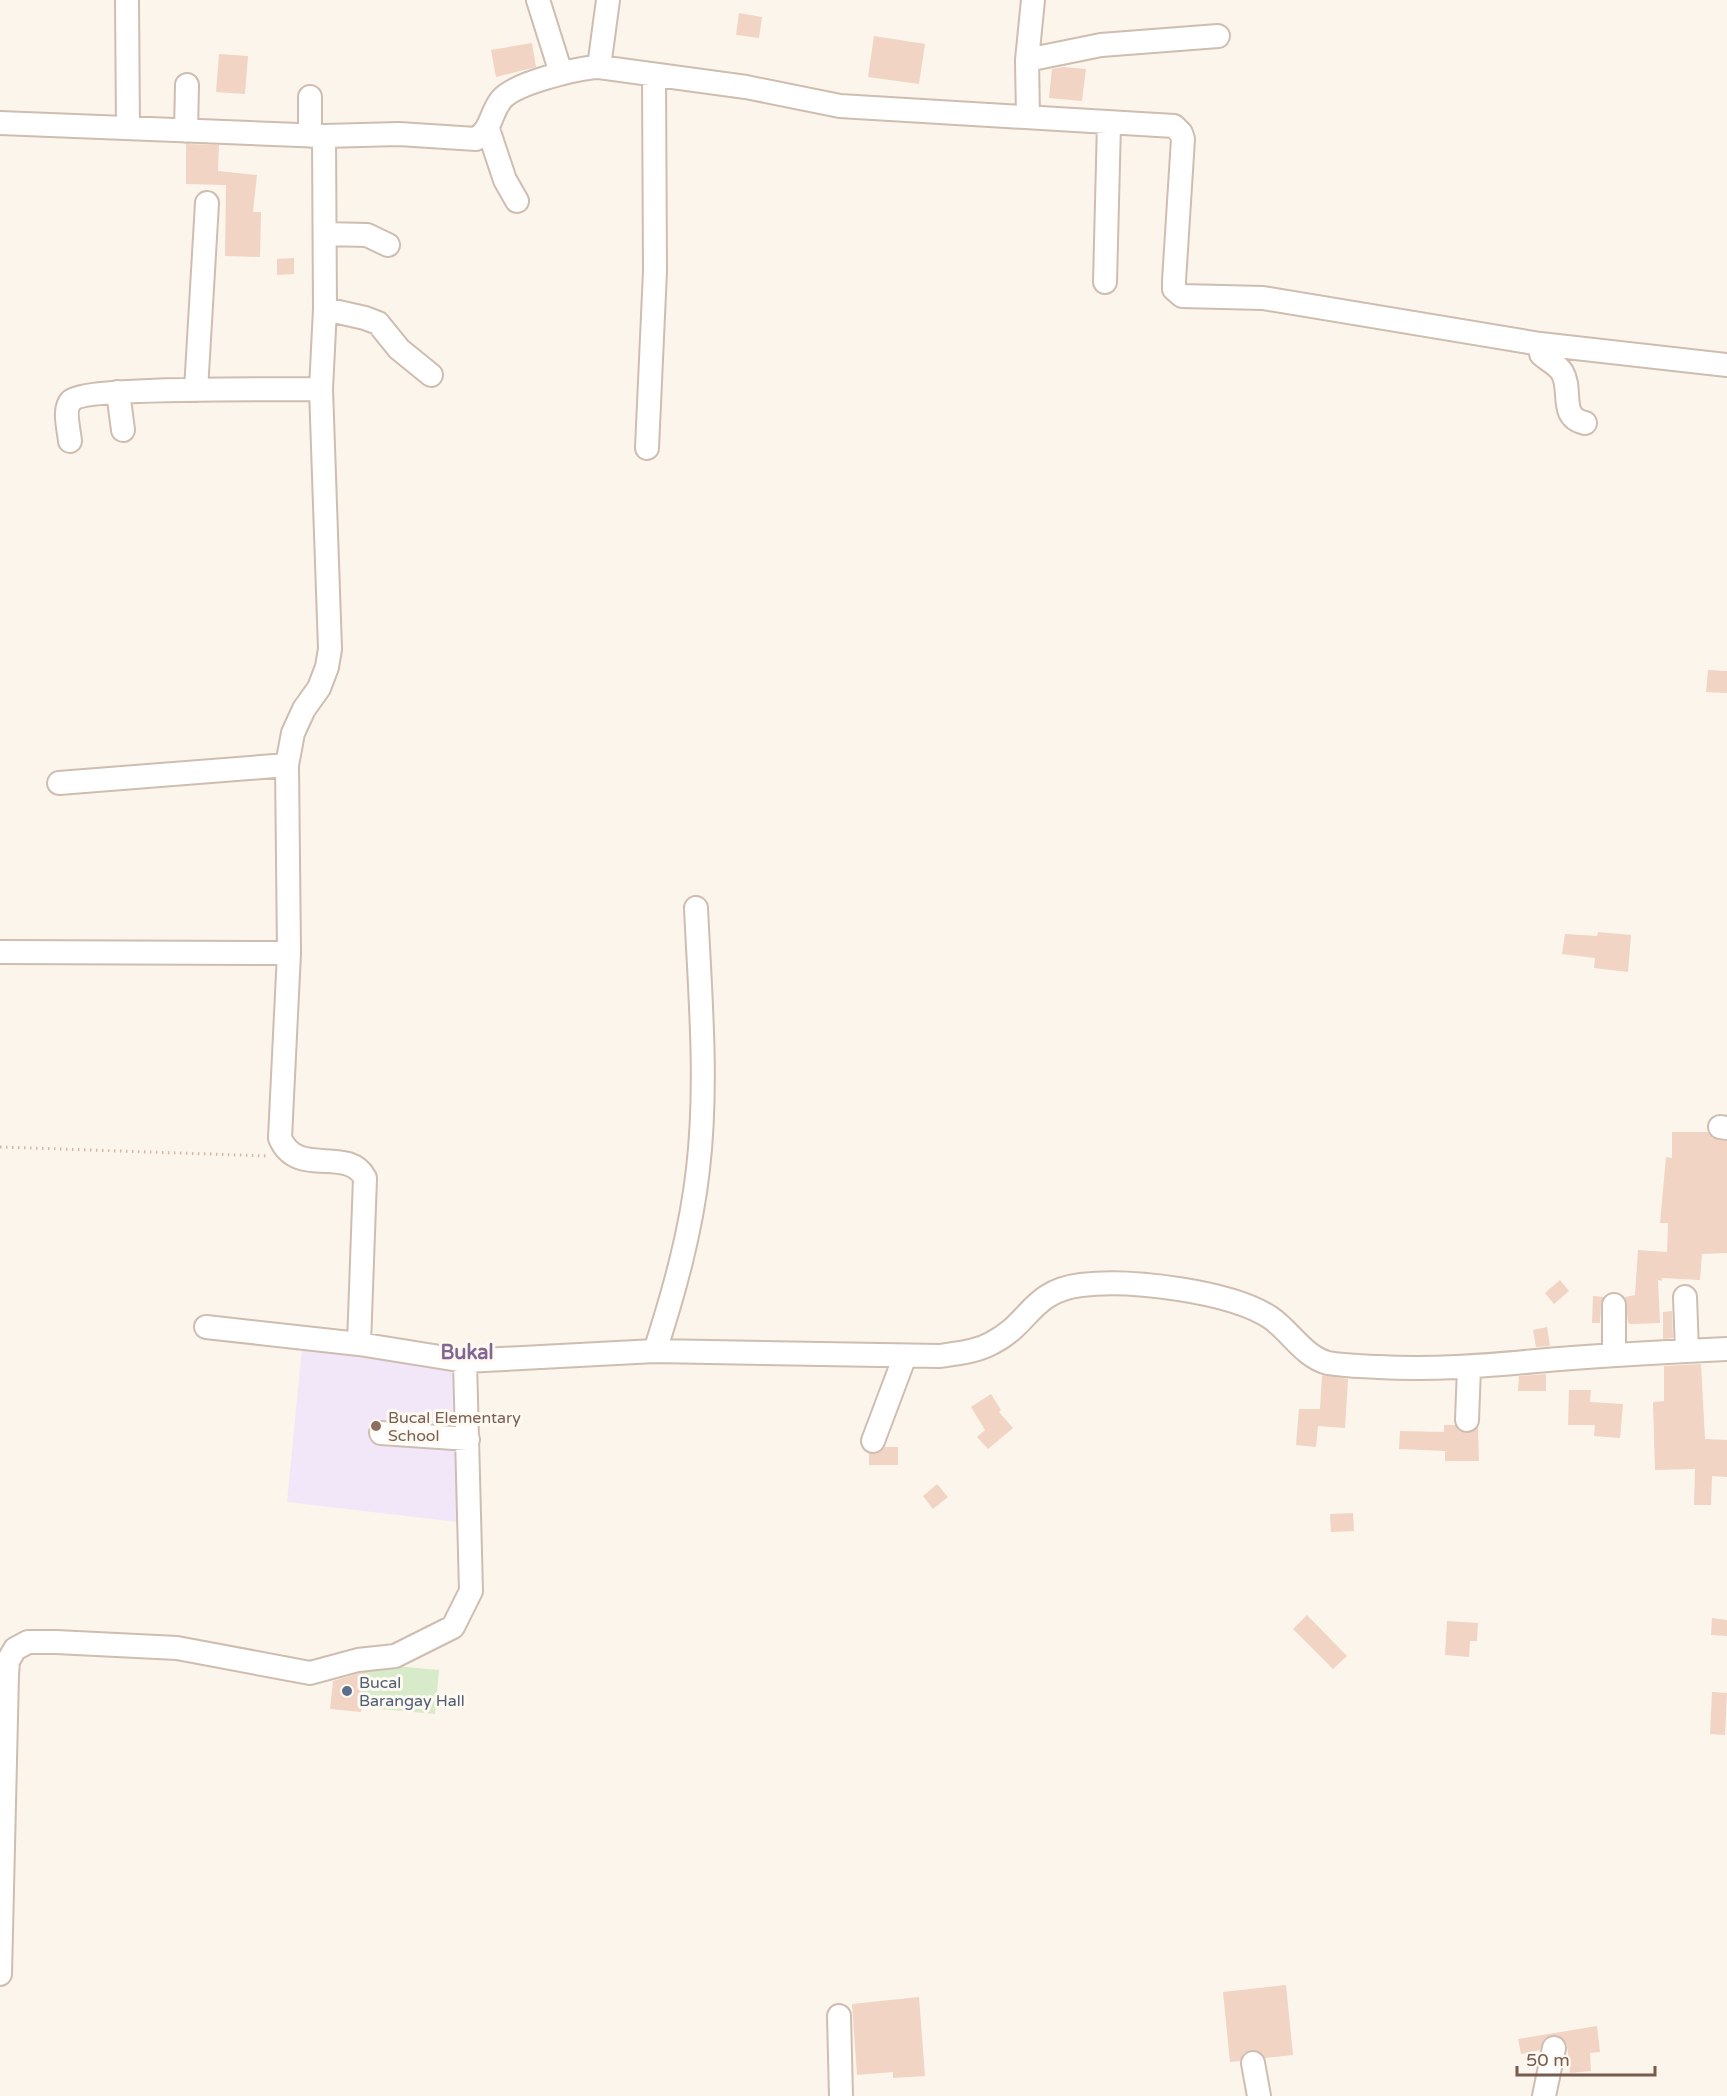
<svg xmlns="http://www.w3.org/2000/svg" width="1727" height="2096" viewBox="0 0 1727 2096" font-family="'Varela Round',sans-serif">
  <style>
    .education { fill: #f2e7f9 }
    .green { fill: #d7eac9 }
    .building { fill: #f1d4c3 }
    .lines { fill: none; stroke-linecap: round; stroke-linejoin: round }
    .minor-casing { stroke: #cebdb0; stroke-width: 26 }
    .path { stroke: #d6b7a5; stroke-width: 3; stroke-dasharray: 1.5 4.5; stroke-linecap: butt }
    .minor { stroke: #fff; stroke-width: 22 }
    .education-dot { fill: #8d6e63; stroke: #fef9f1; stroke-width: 2 }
    .service-dot { fill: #5c6f8a; stroke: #fef9f1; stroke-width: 2 }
    .labels { text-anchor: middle; stroke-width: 6; stroke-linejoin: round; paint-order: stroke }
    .education-label { font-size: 16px; fill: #785e54; stroke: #fef9f1; text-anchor: start }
    .service-label { font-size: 16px; fill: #4e5e75; stroke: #fef9f1; text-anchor: start }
    .quarter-label { font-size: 20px; font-weight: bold; fill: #826692; stroke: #fef9f1 }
  </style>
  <rect width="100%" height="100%" fill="#fcf5eb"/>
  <!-- education -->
  <path class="education" d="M302 1348 458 1351 457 1522 287 1502Z"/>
  <!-- green -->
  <path class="green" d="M363 1663 439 1670 435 1714 359 1707Z"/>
  <!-- building -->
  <path class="building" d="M739 13 762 17 759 38 736 35Z
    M874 36 925 44 919 84 868 77Z
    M532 43 536 67 496 77 491 50Z
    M219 54 248 56 245 94 216 92Z
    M1063 67 1086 69 1082 101 1049 98 1052 69Z
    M186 144 219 145 218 171 257 175 253 212H261L260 257 225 256 226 185 186 184Z
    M294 258V274L277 275V259Z
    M1708 670 1727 671V693L1706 692Z
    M1598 932 1631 935 1628 972 1594 968 1595 958 1562 954 1565 934 1597 936Z
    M1672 1132H1708L1712 1138 1727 1141V1253L1702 1254 1700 1280 1662 1278V1281L1658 1280 1660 1323 1631 1324 1628 1323 1625 1297 1635 1295 1638 1250 1667 1252 1668 1223H1660L1666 1157 1672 1158Z
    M1560 1280 1569 1291 1554 1304 1545 1293Z
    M1593 1296 1604 1297 1601 1304 1600 1323H1592Z
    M1672 1311 1673 1338 1663 1339V1312Z
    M1547 1327 1550 1346 1536 1347 1533 1330Z
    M1701 1364 1705 1439 1727 1440V1477L1712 1476 1711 1505H1694L1695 1469 1655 1470 1653 1402 1664 1401V1366Z
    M1546 1374V1391H1518L1519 1376Z
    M1322 1375 1348 1379 1345 1428 1318 1426 1316 1447 1296 1445 1299 1409H1320Z
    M1569 1390H1591L1590 1402 1623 1404 1620 1438 1594 1436 1595 1425H1568Z
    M991 1394 1001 1410 999 1412 1013 1428 988 1449 977 1437 985 1430 971 1407Z
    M1444 1425H1455L1466 1433 1478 1427 1479 1461H1445V1451L1399 1449 1400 1431 1444 1432Z
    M885 1447H898V1465H869V1454H876Z
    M937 1484 948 1497 933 1509 923 1496Z
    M1353 1513 1354 1531 1331 1532 1330 1514Z
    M1307 1615 1347 1656 1333 1669 1293 1629Z
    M1712 1618 1727 1620V1636L1711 1635Z
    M1447 1621 1478 1623 1477 1641H1470L1469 1657 1445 1655Z
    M360 1673 365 1674 361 1712 330 1709 333 1681Z
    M1712 1692 1727 1693 1725 1735 1710 1734Z
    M1286 1985 1293 2055 1265 2058 1258 2051 1251 2050 1244 2053 1240 2061 1230 2062 1223 1992Z
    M919 1997 925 2076 893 2078V2072L857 2075 852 2004Z
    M1597 2026 1600 2052 1590 2053 1591 2071 1570 2073 1567 2045 1557 2035 1544 2039 1540 2050 1521 2054 1518 2039Z"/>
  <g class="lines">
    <defs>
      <path id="minor" d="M127 0 128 128
        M538 0 561 73
        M1027 60 1033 0
        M599 67 608 0
        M310 97V136
        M1028 117 1027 60 1101 45 1218 36
        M0 123 324 136 325 309 321 389 330 649 327 667 319 688 304 709 293 733 287 765 289 953 280 1138C297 1179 348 1145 365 1178L359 1344
        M488 129 505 180 517 201
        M186 131 187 85
        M324 136 399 134 476 139C492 129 490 114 501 100 514 83 578 68 599 67L746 87 840 106 1174 126 1181 133 1183 139 1174 281V289L1182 296 1263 298 1540 344 1727 365
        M325 234 367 235 388 245
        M1105 282 1109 123
        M325 309 365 318 378 323 399 349 431 375
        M1540 344 1541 354C1547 360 1557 364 1562 372 1573 390 1558 417 1585 423
        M196 390 207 203
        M118 392 123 430
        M70 441C69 430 63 409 71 401 85 386 289 390 321 389
        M647 448 655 271 654 75
        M59 783 287 765
        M0 952 289 953
        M1720 1127 1727 1128
        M1685 1297 1687 1351
        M1614 1305V1354
        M206 1327 359 1344 465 1361 655 1351 940 1356C958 1353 976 1352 992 1343 1030 1324 1031 1291 1081 1285 1130 1279 1231 1291 1271 1318 1290 1331 1304 1357 1328 1363 1344 1366 1361 1366 1378 1367 1432 1370 1483 1366 1536 1361 1600 1355 1663 1352 1727 1349
        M655 1351C674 1292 691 1232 698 1169 708 1083 700 994 696 908
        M1467 1420 1469 1368
        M381 1433 468 1439
        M873 1441 905 1356
        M0 1974 7 1675 8 1661 15 1649 28 1642H56L177 1648 310 1673 358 1660 395 1656 453 1627 471 1591 465 1361
        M839 2016 841 2096
        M1253 2063 1259 2096
        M1544 2096 1554 2048"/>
    </defs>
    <!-- minor casing -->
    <use href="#minor" class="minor-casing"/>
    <!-- path -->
    <path class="path" d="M0 1147 268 1156"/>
    <!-- minor -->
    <use href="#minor" class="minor"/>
  </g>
  <!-- markers -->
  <circle class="education-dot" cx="376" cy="1426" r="6"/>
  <circle class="service-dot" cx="347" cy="1691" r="6"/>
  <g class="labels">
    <!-- education labels -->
    <g class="education-label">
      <text x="388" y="1423">Bucal Elementary<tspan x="388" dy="18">School</tspan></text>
    </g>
    <!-- service labels -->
    <g class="service-label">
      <text x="359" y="1688">Bucal<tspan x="359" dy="18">Barangay Hall</tspan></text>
    </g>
    <!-- quarter labels -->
    <g class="quarter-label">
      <text x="467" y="1359">Bukal</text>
    </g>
  </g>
  <!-- scale -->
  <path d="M1517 2066v9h138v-9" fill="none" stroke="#775b4e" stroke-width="3"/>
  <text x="1526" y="2066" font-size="18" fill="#775b4e" stroke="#fef9f1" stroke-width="4.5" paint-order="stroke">50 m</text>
</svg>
